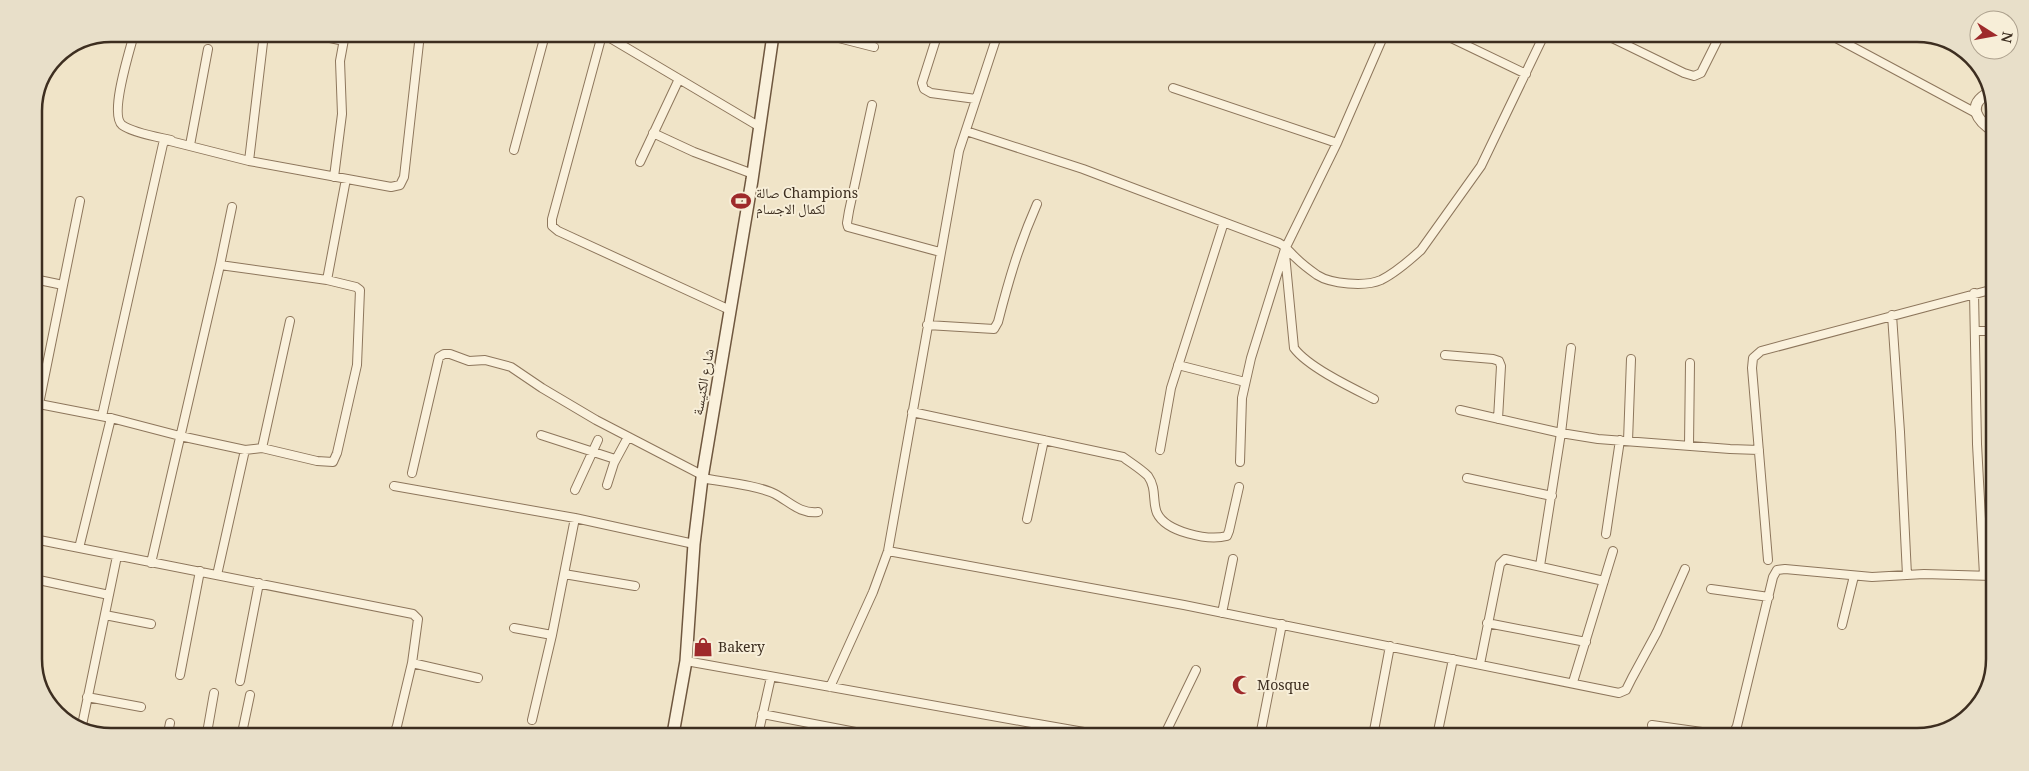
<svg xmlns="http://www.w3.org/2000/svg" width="2029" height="771" viewBox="0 0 2029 771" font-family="Georgia,'Noto Naskh Arabic',serif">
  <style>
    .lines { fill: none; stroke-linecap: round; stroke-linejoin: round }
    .minor-casing { stroke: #8d765c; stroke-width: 10 }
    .tertiary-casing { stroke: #8d765c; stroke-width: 12 }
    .secondary-casing { stroke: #6f573f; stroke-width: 14 }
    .minor { stroke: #faf1dc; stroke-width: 8 }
    .tertiary { stroke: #faf1dc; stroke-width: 10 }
    .secondary { stroke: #faf1dc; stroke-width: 11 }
    .labels { text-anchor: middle; stroke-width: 4; stroke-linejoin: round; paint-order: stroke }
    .poi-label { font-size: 14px; fill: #3d2e20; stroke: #f7eed8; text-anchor: start }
    .street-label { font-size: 14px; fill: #3d2e20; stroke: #f7eed8 }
    .rim { fill: none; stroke: #3d2e20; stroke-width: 2.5 }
  </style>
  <rect width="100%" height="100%" fill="#f0e4c8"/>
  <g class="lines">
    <defs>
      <path id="minor" d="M134 34C130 50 109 114 122 125 133 133 158 137 171 140
        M312 34 344 41
        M602 35 552 219V226L558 231 730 310
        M605 35 760 127
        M827 35 874 47
        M937 36 922 83 924 89 931 93 976 99
        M1449 37 1526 74
        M1610 37 1684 73 1694 76 1701 73 1719 37
        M1836 38 1976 113
        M1173 88 1337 143
        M872 105 849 211 847 223 848 227 940 252
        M966 131 1083 169 1279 243C1287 247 1289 252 1296 258 1302 264 1310 270 1317 275 1331 284 1365 287 1381 280 1395 273 1409 261 1421 250L1481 166 1543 37
        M653 133 694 152 753 174
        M190 145 208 49
        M514 150 545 35
        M249 161 264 34
        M640 162 679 79
        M334 177 342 114 340 61 345 34
        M1285 254 1294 348C1308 367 1352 388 1374 399
        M220 265 232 207
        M34 279 63 285
        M327 280 346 179
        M1974 293 1977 444 1984 575
        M1892 315 1900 432 1907 575
        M927 325 994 329 998 322C1009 279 1019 245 1037 204
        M1975 331H1994
        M1445 355 1493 359 1499 361 1501 366 1498 419
        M1178 365 1245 382
        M34 403 111 418 180 436 245 450 262 448 317 461 333 462 337 453 357 365 360 290 356 287 327 280 220 265C197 364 174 463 151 563
        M39 404 80 201
        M1460 410 1561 433 1598 439 1730 449 1759 450
        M912 412 1123 457C1131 463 1141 469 1148 476 1157 489 1152 501 1157 513 1166 532 1208 541 1227 536L1229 531 1239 487
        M102 416 163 144 166 140 249 161 391 187 400 185 404 177 420 34
        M541 435 615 459
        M1628 441 1631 359
        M1689 445 1690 363
        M262 448 290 321
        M1160 450 1171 388 1224 222
        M1240 462 1242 398 1251 358 1285 249 1337 143 1383 37
        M412 473 439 357 444 354H450L469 361 485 360 511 367 542 388 596 420 702 475
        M702 478C722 482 758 485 775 494 790 502 800 514 818 512
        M1467 478 1552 496
        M607 485 614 463 628 437
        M394 486 575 518 694 544
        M575 490 598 440
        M1027 519 1044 440
        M1606 534 1620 440
        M34 539 413 614 418 619 412 663 397 726 394 734
        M79 548 111 418
        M888 551 1184 605 1619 693 1626 690 1632 678 1657 632 1685 569
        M1768 560 1752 368 1753 358 1761 351 1994 289
        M1540 566 1561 433 1571 348
        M564 574 635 586
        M217 575 245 450
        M34 579 109 595
        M1711 589 1769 597
        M1222 613 1233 559
        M105 615 151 624
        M1487 623 1586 642
        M1842 625 1854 576
        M514 628 552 635
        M686 661 1026 722 1038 724 1042 729 1041 735
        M412 663 478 678
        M1480 664 1500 564 1505 559 1604 581
        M35 668 36 658
        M180 675 200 571
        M240 681 259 583
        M1573 682 1613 551
        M830 687 873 592 888 551 959 151 997 36
        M87 697 141 707
        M762 714 871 735
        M532 720 552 635 575 518
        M1038 724 1101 735
        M1652 725 1723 735 1733 734 1737 726 1773 577 1777 570 1785 569 1872 577 1924 574 1992 576
        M81 730 117 556
        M168 733 170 723
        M207 733 214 693
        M242 733 250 695
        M758 735 771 677
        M1164 736 1196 670
        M1260 736 1282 624
        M1373 736 1390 646
        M1437 736 1453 659"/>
      <path id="tertiary" d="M1990 92C1965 105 1977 121 1995 132"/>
      <path id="secondary" d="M673 734 686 661 694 544 702 478 752 180 773 35"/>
    </defs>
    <!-- minor casing -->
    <use href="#minor" class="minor-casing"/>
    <!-- tertiary casing -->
    <use href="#tertiary" class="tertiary-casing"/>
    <!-- secondary casing -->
    <use href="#secondary" class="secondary-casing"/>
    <!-- minor -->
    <use href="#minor" class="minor"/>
    <!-- tertiary -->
    <use href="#tertiary" class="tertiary"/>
    <!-- secondary -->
    <use href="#secondary" class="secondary"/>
  </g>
  <!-- icons -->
  <defs>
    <symbol id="stadium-bare" viewBox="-9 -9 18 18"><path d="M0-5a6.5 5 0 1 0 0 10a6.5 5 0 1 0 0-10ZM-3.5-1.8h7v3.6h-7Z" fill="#9e2a2b" stroke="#f7eed8" stroke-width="2.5" paint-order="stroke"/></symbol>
    <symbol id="shop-bare" viewBox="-9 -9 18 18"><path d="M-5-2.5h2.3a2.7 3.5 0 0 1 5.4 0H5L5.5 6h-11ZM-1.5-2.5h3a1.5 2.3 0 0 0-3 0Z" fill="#9e2a2b" stroke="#f7eed8" stroke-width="2.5" paint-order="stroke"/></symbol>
    <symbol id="mosque-bare" viewBox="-9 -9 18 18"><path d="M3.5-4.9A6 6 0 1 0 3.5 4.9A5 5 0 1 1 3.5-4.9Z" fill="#9e2a2b" stroke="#f7eed8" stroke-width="2.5" paint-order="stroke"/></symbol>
  </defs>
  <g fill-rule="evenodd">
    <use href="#stadium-bare" x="727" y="187" width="28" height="28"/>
    <use href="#shop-bare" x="689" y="633" width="28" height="28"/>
    <use href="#mosque-bare" x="1228" y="671" width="28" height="28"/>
  </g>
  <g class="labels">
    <!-- poi labels -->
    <g class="poi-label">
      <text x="756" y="198">صالة Champions<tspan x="756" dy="16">لكمال الاجسام</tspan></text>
      <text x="718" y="652">Bakery</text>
      <text x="1257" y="690">Mosque</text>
    </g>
    <!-- street labels -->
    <g class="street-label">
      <text transform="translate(703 382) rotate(-80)" y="5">شارع الكنيسة</text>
    </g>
  </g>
  <!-- crop -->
  <path d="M0 0H2029V771H0ZM111 42H1917A69 69 0 0 1 1986 111V659A69 69 0 0 1 1917 728H111A69 69 0 0 1 42 659V111A69 69 0 0 1 111 42Z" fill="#e8dfc9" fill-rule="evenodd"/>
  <path class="rim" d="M111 42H1917A69 69 0 0 1 1986 111V659A69 69 0 0 1 1917 728H111A69 69 0 0 1 42 659V111A69 69 0 0 1 111 42Z"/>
  <!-- north arrow -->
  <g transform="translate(1994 35) rotate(101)"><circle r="24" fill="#f7eed8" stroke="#ada18e"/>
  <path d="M0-4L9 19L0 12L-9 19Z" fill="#9e2a2b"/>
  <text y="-8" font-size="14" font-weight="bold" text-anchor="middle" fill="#3d2e20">N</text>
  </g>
</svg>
